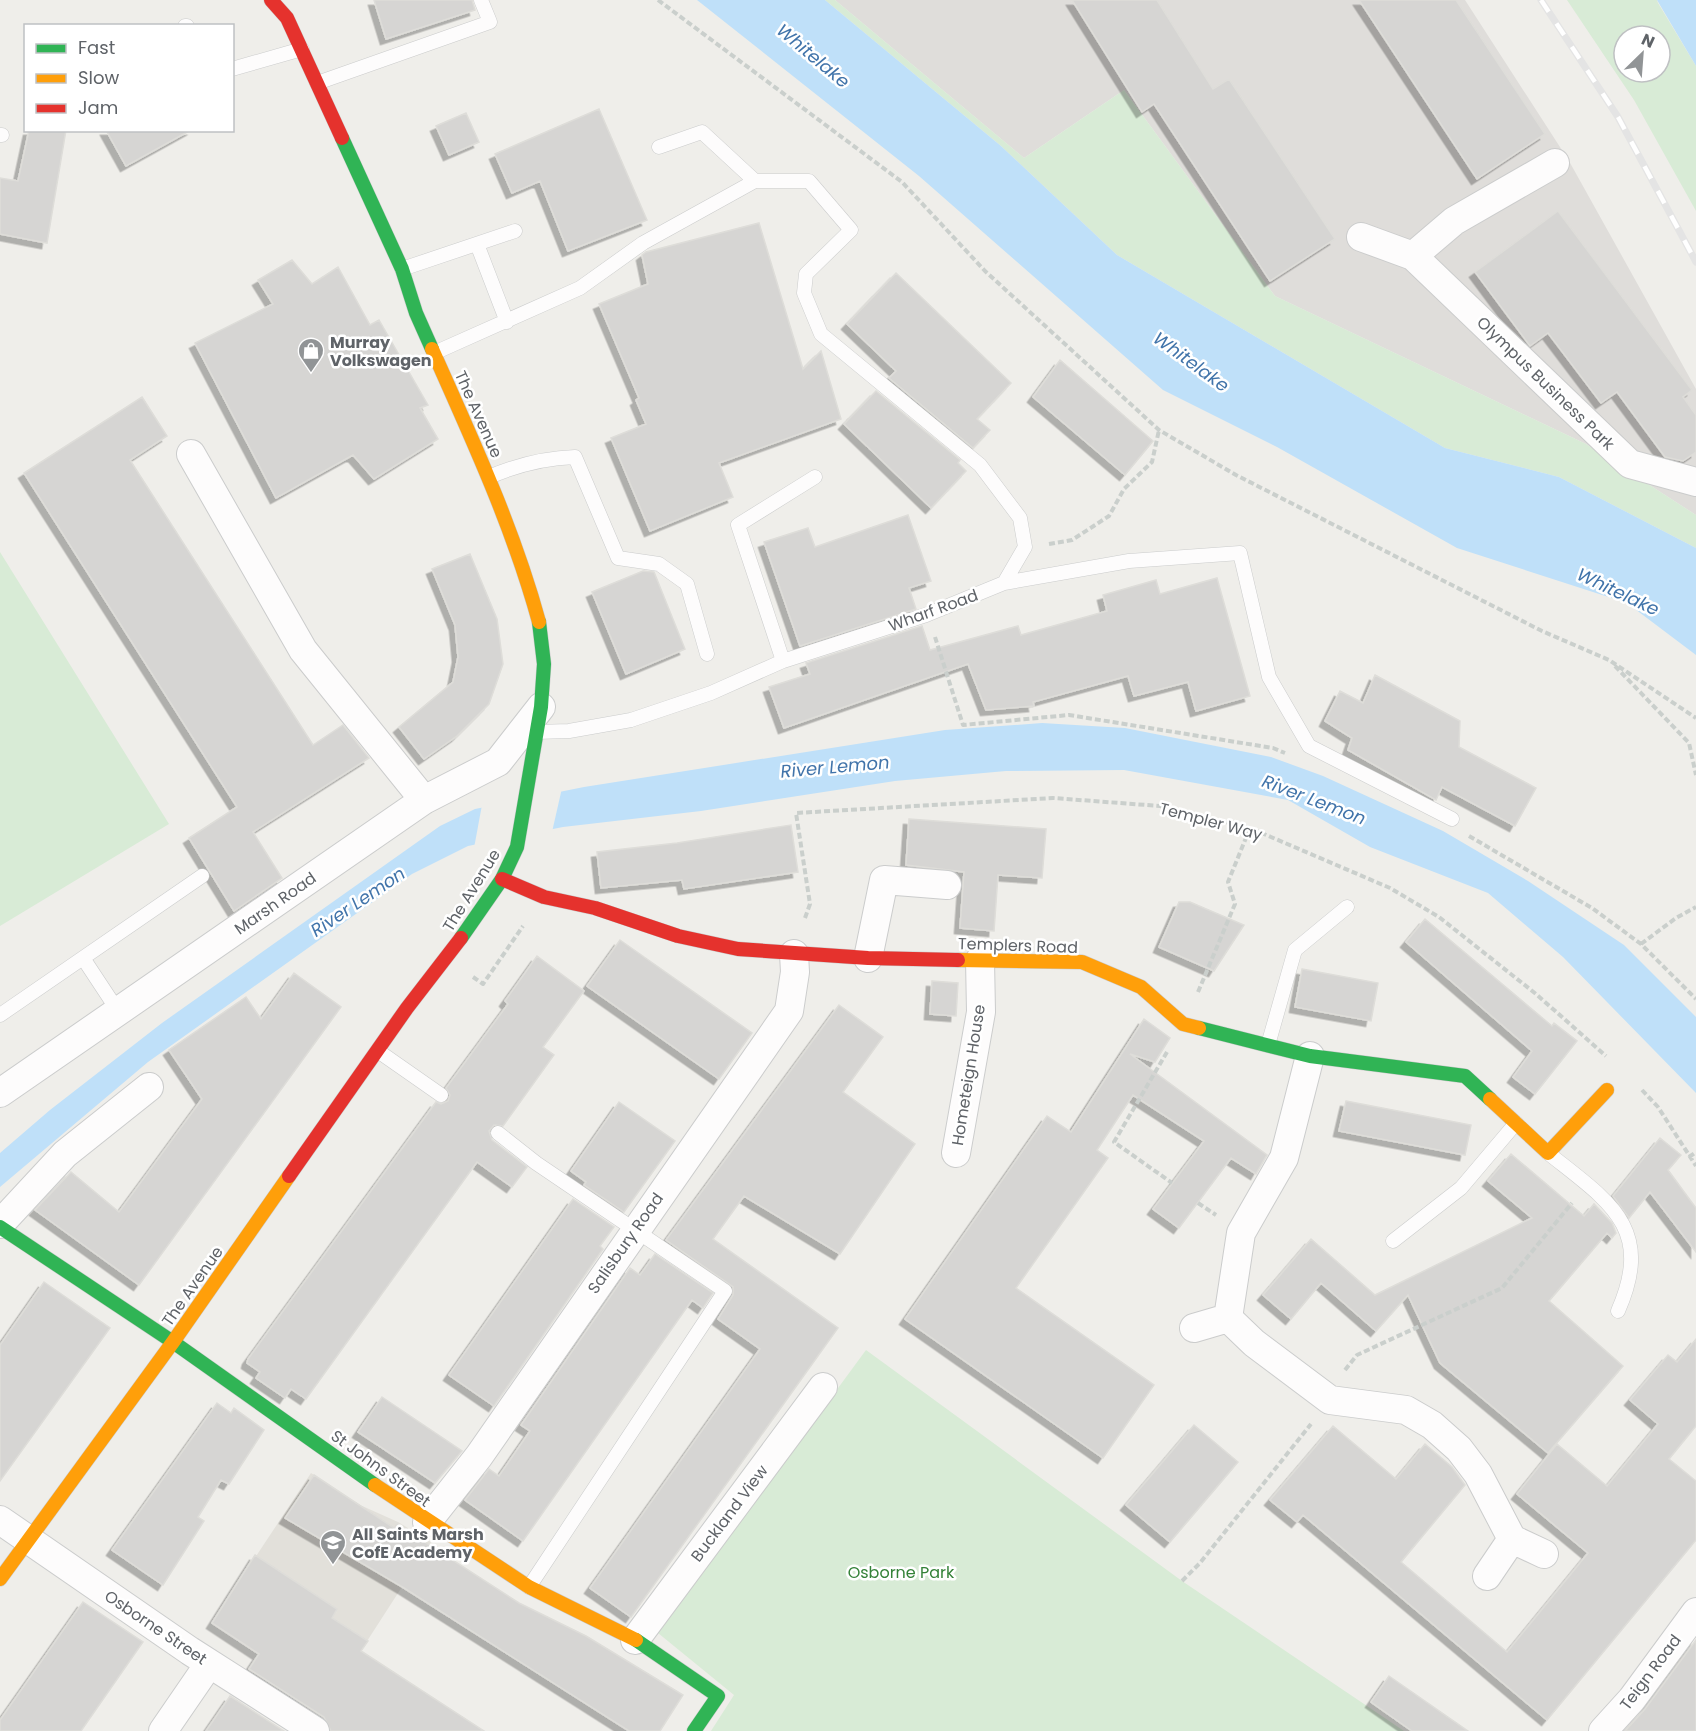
<svg xmlns="http://www.w3.org/2000/svg" width="1696" height="1731" viewBox="0 0 1696 1731" font-family="Poppins,sans-serif">
  <style>
    .industrial { fill: #dfddda }
    .education { fill: #e2e0da }
    .green { fill: #d8ebd6; fill-rule: evenodd }
    .water { fill: #bfe0f9 }
    .pier { fill: #efeeea }
    .building { fill: #d6d5d3; stroke: #deddd9; stroke-width: 1.5; filter: url(#shadow) }
    .lines { fill: none; stroke-linecap: round; stroke-linejoin: round }
    .lane-casing { stroke: #cbcccc; stroke-width: 15 }
    .street-casing { stroke: #cbcccc; stroke-width: 30 }
    .fast-casing { stroke: #cacacb; stroke-width: 15 }
    .slow-casing { stroke: #cacacb; stroke-width: 15 }
    .jam-casing { stroke: #cacacb; stroke-width: 15 }
    .path { stroke: #cacfcc; stroke-width: 4; stroke-dasharray: 6 3; stroke-linecap: butt }
    .lane { stroke: #fdfcfc; stroke-width: 14 }
    .street { stroke: #fdfcfc; stroke-width: 28 }
    .fast { stroke: #30b455; stroke-width: 14 }
    .slow { stroke: #ff9f0a; stroke-width: 14 }
    .jam { stroke: #e5322d; stroke-width: 14 }
    .rail-casing { stroke: #e4e4e4; stroke-width: 7 }
    .rail { stroke: #fff; stroke-width: 4.5; stroke-dasharray: 14; stroke-linecap: butt }
    .labels { text-anchor: middle; stroke-width: 5; stroke-linejoin: round; paint-order: stroke }
    .poi-label { font-size: 16px; font-weight: bold; fill: #5f6368; stroke: #fff; text-anchor: start }
    .street-label { font-size: 16px; fill: #5f6368; stroke: #fff }
    .park-label { font-size: 16px; fill: #348238; stroke: #fff }
    .water-label { font-size: 18px; font-style: italic; fill: #4174aa; stroke: #fff }
  </style>
  <defs>
    <filter id="shadow"><feDropShadow dx="-5.5" dy="5.5" stdDeviation="0" flood-color="#0004"/></filter>
  </defs>
  <rect width="100%" height="100%" fill="#efeeea"/>
  <!-- industrial -->
  <path class="industrial" d="M835 0H1465L1569 161 1696 389V515L1586 444 1275 296 1124 90 1024 158Z"/>
  <!-- education -->
  <path class="education" d="M311 1473 360 1505 398 1522 431 1542 329 1700 212 1623Z"/>
  <!-- green -->
  <path class="green" d="M825 0H835L1024 158 1124 90 1275 296 1586 444 1696 515V548L1559 477 1445 448 1117 255 1001 146Z
    M1567 0H1657L1658 3 1696 66V211L1634 100ZM1624 36H1660V72H1624Z
    M0 552 169 824 0 926Z
    M866 1350 1182 1581 1404 1731H711L734 1695 658 1633Z"/>
  <!-- water -->
  <path class="water" d="M697 0H825L1001 146 1117 255 1445 448 1559 477 1696 548V655L1627 603 1457 548 1277 447 1163 390 919 176Z
    M1657 0H1696V66Z
    M1042 723 1125 728 1271 757 1323 776 1443 831 1528 881 1624 945 1696 1017V1093L1563 957 1488 893 1370 847 1288 800 1124 770 1006 771 895 781 701 811 563 827 468 846 412 874 148 1062 0 1187V1153L50 1110 162 1023 440 826 475 809 584 787 945 730Z"/>
  <!-- pier -->
  <path class="pier" d="M562 788 552 832 474 848 482 805Z"/>
  <!-- building -->
  <path class="building" d="M374 0H472L475 10 386 39Z
    M1072 0H1157L1213 89 1229 79 1335 239 1270 281 1154 104 1142 112Z
    M1359 0H1456L1545 134 1477 179Z
    M599 109 647 220 568 251 540 181 512 193 495 154Z
    M466 113 479 142 449 155 436 126Z
    M29 130H66L47 243 0 234V178L18 181Z
    M106 130H191L126 166Z
    M1558 211 1692 390 1683 397 1696 415V452L1683 461 1665 457 1617 392 1601 403 1548 333 1530 346 1475 272Z
    M759 223 803 369 821 351 841 419 719 463 733 497 650 531 611 438 646 424 636 400 639 398 599 304 648 284 642 255 646 252Z
    M292 260 312 284 338 267 370 325 379 320 428 405 420 408 438 439 374 479 353 455 276 498 195 343 273 304 258 280Z
    M896 273 1011 383 977 419 990 430 973 448 889 378 896 371 847 324Z
    M1060 360 1153 441 1125 475 1033 397Z
    M876 391 960 460 958 463 966 471 931 508 844 424Z
    M142 397 167 436 130 460 313 745 343 725 369 758 253 832 282 878 234 911 189 838 237 807 24 473Z
    M908 515 931 581 909 588 916 609 800 646 764 542 808 528 815 547Z
    M470 554 497 619 503 664 489 704 457 736 424 759 399 727 453 682 458 657 455 625 432 569Z
    M643 571 654 572 685 649 626 674 592 592Z
    M1217 578 1250 696 1196 711 1188 682 1134 696 1128 676 1033 702 1034 706 986 710 968 664 784 728 769 687 810 674 806 663 922 626 930 650 1018 626 1021 635 1107 611 1103 595 1156 580 1160 594Z
    M1375 675 1460 721 1459 747 1536 788 1515 826 1442 787 1436 800 1348 750 1352 738 1325 721 1340 691 1363 703Z
    M909 819 1046 829 1042 878 998 875 994 931 960 928 964 872 906 865Z
    M791 825 798 872 684 889 682 880 601 888 597 852 677 843Z
    M1179 902H1190L1244 925 1214 971 1159 947Z
    M1425 919 1552 1026 1554 1023 1577 1041 1535 1094 1513 1077 1532 1051 1406 942Z
    M620 940 752 1033 719 1079 587 986Z
    M537 956 584 991 543 1047 554 1055 503 1126 494 1125 489 1131 492 1140 527 1167 512 1187 477 1162 306 1399 291 1389 285 1398 256 1378 260 1372 247 1363 248 1359 436 1102 441 1104 448 1101 450 1095 446 1088 508 1004 505 1001Z
    M1302 969 1378 983 1371 1021 1295 1007Z
    M294 973 341 1007 139 1285 35 1210 71 1172 119 1212 202 1099 169 1050 246 997 261 1019Z
    M932 981 958 983 956 1016 930 1014Z
    M839 1005 883 1037 843 1092 915 1144 840 1254 744 1196 713 1239 838 1328 631 1617 590 1588 760 1349 718 1319 733 1295V1287L666 1240Z
    M1144 1019 1170 1038 1155 1062 1130 1054 1267 1155 1256 1174 1231 1158 1179 1228 1153 1209 1204 1141 1133 1095 1097 1150 1108 1158 1016 1288 1154 1385 1103 1458 905 1319 1047 1116 1071 1132Z
    M1346 1101 1471 1125 1465 1155 1339 1131Z
    M619 1102 675 1141 624 1212 584 1185 586 1182 571 1171Z
    M1660 1138 1681 1155 1668 1170 1696 1208V1252L1650 1192 1629 1218 1613 1196Z
    M1511 1154 1584 1216 1594 1204 1612 1223 1616 1233 1612 1238 1607 1233 1549 1301 1623 1366 1548 1453 1440 1363 1408 1295 1376 1331 1321 1283 1291 1319 1263 1295 1311 1239 1375 1295 1532 1218 1488 1181Z
    M573 1199 614 1227 600 1246 603 1249 494 1406 449 1375Z
    M655 1254 713 1293 703 1308 692 1300 523 1541 465 1500 489 1469 499 1476 530 1431 521 1425 630 1268 640 1275Z
    M44 1282 110 1328 0 1481V1345Z
    M1696 1339V1426L1669 1459 1696 1481V1540L1547 1720 1303 1515 1297 1522 1270 1500 1333 1426 1396 1479 1425 1444 1452 1467 1465 1485 1401 1562 1507 1652 1588 1553 1517 1494 1557 1444 1607 1486 1658 1424 1630 1400 1668 1355 1677 1362Z
    M382 1397 462 1451 435 1483 358 1432Z
    M217 1403 231 1413 234 1408 264 1430 229 1484 221 1480 198 1517 204 1521 163 1585 112 1550Z
    M1194 1425 1238 1462 1170 1542 1126 1505Z
    M314 1475 394 1528 397 1524 519 1603 586 1636 683 1695 660 1731H629L404 1588 285 1518Z
    M255 1555 337 1609 332 1618 368 1641 361 1651 484 1731H331L324 1717 249 1669 259 1654 212 1623Z
    M83 1602 143 1642 81 1731H0V1720Z
    M1696 1640V1731H1625L1645 1709Z
    M1389 1676 1468 1731H1412L1371 1702Z
    M230 1696 284 1731H206Z"/>
  <g class="lines">
    <defs>
      <path id="lane" d="M185 26H187
        M232 69 302 49
        M317 83 490 22 481 0
        M0 135H2
        M659 147 702 132 755 181
        M477 244 507 322
        M402 269 515 231
        M434 353 580 288 643 243 755 181H809L851 230 806 274 804 293 821 334 980 465 1020 518 1025 547 1004 583 926 615 783 661 711 693 631 720 569 731 536 732
        M489 477C517 465 544 458 575 457L618 558 659 564 687 584 707 654
        M1004 583 1129 561 1240 553 1269 677 1309 746 1452 819
        M783 661 738 525 815 477
        M83 958 118 1011
        M0 1015 202 876
        M1268 1045 1295 950 1347 907
        M378 1051 441 1095
        M498 1133 536 1163 725 1291 529 1587
        M1548 1153C1608 1201 1655 1227 1618 1311
        M1393 1241 1461 1188 1516 1123"/>
      <path id="street" d="M1361 237 1413 256 1630 464 1696 482
        M1413 256 1454 221 1555 163
        M191 454 303 650 424 800
        M868 958 884 880 947 885
        M1310 1056 1284 1158 1241 1233 1228 1318 1254 1343 1330 1400 1406 1410 1432 1425 1459 1449 1478 1474 1512 1539
        M0 1093 424 800 498 762 541 707
        M956 1153 981 1012 980 960
        M0 1224 65 1154 149 1087
        M1194 1328 1228 1318
        M0 1520 190 1651 315 1731
        M427 1522 479 1456 789 1011 795 972 794 954
        M1487 1576 1512 1539 1544 1554
        M635 1640 823 1387
        M163 1731 209 1664
        M1603 1731 1632 1699 1696 1612"/>
      <path id="fast" d="M342 138 402 269 416 313 432 349
        M461 938 502 879 517 847 541 707 544 664 539 622
        M1199 1028 1310 1056 1465 1076 1490 1099
        M0 1227 173 1342 375 1485
        M636 1640 718 1696 694 1731"/>
      <path id="slow" d="M432 349C472 439 513 527 539 622
        M958 960 1082 962 1141 987 1183 1024 1199 1028
        M1490 1099 1548 1153 1607 1090
        M375 1485 529 1587 636 1640
        M0 1579 173 1342 289 1176"/>
      <path id="jam" d="M271 0 287 18 342 138
        M502 879 544 897 595 908 678 936 738 949 868 958 958 960
        M289 1176 407 1008 461 938"/>
    </defs>
    <!-- lane casing -->
    <use href="#lane" class="lane-casing"/>
    <!-- street casing -->
    <use href="#street" class="street-casing"/>
    <!-- fast casing -->
    <use href="#fast" class="fast-casing"/>
    <!-- slow casing -->
    <use href="#slow" class="slow-casing"/>
    <!-- jam casing -->
    <use href="#jam" class="jam-casing"/>
    <!-- path -->
    <path class="path" d="M658 0 902 182 985 271 1159 430 1236 475 1542 631 1609 660 1696 718
      M1049 544 1072 540 1109 516 1124 489 1152 462 1159 430
      M935 637 963 725 1069 715 1273 748 1285 753
      M1615 666 1689 743 1696 775
      M1469 836 1592 908 1641 944 1696 999
      M805 918 810 904 796 813 1053 798 1160 806 1250 828 1390 888 1439 917 1536 994 1606 1056
      M1641 944 1676 918 1696 907
      M473 977 483 984 523 926
      M1198 992 1235 904 1228 882 1250 828
      M1167 1052 1114 1142 1172 1183
      M1642 1090 1658 1107 1696 1166
      M1689 1157 1696 1152
      M1198 1203 1216 1215
      M1345 1370 1357 1355 1502 1288 1572 1203
      M1182 1581 1200 1563 1311 1424"/>
    <!-- lane -->
    <use href="#lane" class="lane"/>
    <!-- street -->
    <use href="#street" class="street"/>
    <!-- fast -->
    <use href="#fast" class="fast"/>
    <!-- slow -->
    <use href="#slow" class="slow"/>
    <!-- jam -->
    <use href="#jam" class="jam"/>
    <defs>
      <path id="rail" d="M1541 0 1618 117 1696 262"/>
    </defs>
    <!-- rail casing -->
    <use href="#rail" class="rail-casing"/>
    <!-- rail -->
    <use href="#rail" class="rail"/>
  </g>
  <!-- icons -->
  <defs>
    <symbol id="shop-pin" viewBox="-11 -11 22 30"><path d="M0 17L-7.5 6A9.5 9.5 0 1 1 7.5 6Z" fill="#919496" stroke="#fff"/><path d="M-5-2.5h2.3a2.7 3.5 0 0 1 5.4 0H5L5.5 6h-11ZM-1.5-2.5h3a1.5 2.3 0 0 0-3 0Z" fill="#fff"/></symbol>
    <symbol id="school-pin" viewBox="-11 -11 22 30"><path d="M0 17L-7.5 6A9.5 9.5 0 1 1 7.5 6Z" fill="#919496" stroke="#fff"/><path d="M0-5L7-2L0 1L-7-2ZM-4 1L0 2.5L4 1V4Q0 6-4 4Z" fill="#fff"/></symbol>
  </defs>
  <g fill-rule="evenodd">
    <use href="#shop-pin" x="296" y="336" width="30" height="40"/>
    <use href="#school-pin" x="318" y="1528" width="30" height="40"/>
  </g>
  <g class="labels">
    <!-- poi labels -->
    <g class="poi-label">
      <text x="330" y="348">Murray<tspan x="330" dy="18">Volkswagen</tspan></text>
      <text x="352" y="1540">All Saints Marsh<tspan x="352" dy="18">CofE Academy</tspan></text>
    </g>
    <!-- street labels -->
    <g class="street-label">
      <text transform="translate(1546 383) rotate(44)" y="6">Olympus Business Park</text>
      <text transform="translate(479 414) rotate(66)" y="6">The Avenue</text>
      <text transform="translate(933 610) rotate(-20)" y="6">Wharf Road</text>
      <text transform="translate(1211 821) rotate(15)" y="6">Templer Way</text>
      <text transform="translate(471 890) rotate(-58)" y="6">The Avenue</text>
      <text transform="translate(275 903) rotate(-35)" y="6">Marsh Road</text>
      <text transform="translate(1018 945) rotate(2)" y="6">Templers Road</text>
      <text transform="translate(968 1075) rotate(-81)" y="6">Hometeign House</text>
      <text transform="translate(625 1243) rotate(-55)" y="6">Salisbury Road</text>
      <text transform="translate(192 1286) rotate(-55)" y="6">The Avenue</text>
      <text transform="translate(381 1468) rotate(36)" y="6">St Johns Street</text>
      <text transform="translate(729 1513) rotate(-53)" y="6">Buckland View</text>
      <text transform="translate(156 1627) rotate(34)" y="6">Osborne Street</text>
      <text transform="translate(1650 1672) rotate(-53)" y="6">Teign Road</text>
    </g>
    <!-- park labels -->
    <g class="park-label">
      <text x="901" y="1578">Osborne Park</text>
    </g>
    <!-- water labels -->
    <g class="water-label">
      <text transform="translate(813 56) rotate(40)" y="6">Whitelake</text>
      <text transform="translate(1191 362) rotate(36)" y="6">Whitelake</text>
      <text transform="translate(1618 592) rotate(25)" y="6">Whitelake</text>
      <text transform="translate(835 767) rotate(-5)" y="6">River Lemon</text>
      <text transform="translate(1314 800) rotate(21)" y="6">River Lemon</text>
      <text transform="translate(358 902) rotate(-34)" y="6">River Lemon</text>
    </g>
  </g>
  <!-- legend -->
  <rect x="24" y="24" width="210" height="108" fill="#ffffff" stroke="#bfc1c3" stroke-width="1.5"/>
  <rect x="36" y="44" width="30" height="9" fill="#30b455" stroke="#bfc1c3" stroke-width="1.5"/>
  <text x="78" y="54" font-size="18" fill="#5f6368">Fast</text>
  <rect x="36" y="74" width="30" height="9" fill="#ff9f0a" stroke="#bfc1c3" stroke-width="1.5"/>
  <text x="78" y="84" font-size="18" fill="#5f6368">Slow</text>
  <rect x="36" y="104" width="30" height="9" fill="#e5322d" stroke="#bfc1c3" stroke-width="1.5"/>
  <text x="78" y="114" font-size="18" fill="#5f6368">Jam</text>
  <!-- north arrow -->
  <g transform="translate(1642 54) rotate(25)"><circle r="28" fill="#ffffff" stroke="#bfc1c3" stroke-width="1.5"/>
  <path d="M0-4.5L10 22L0 15L-10 22Z" fill="#919496"/>
  <text y="-9" font-size="16" font-weight="bold" text-anchor="middle" fill="#5f6368">N</text>
  </g>
</svg>
